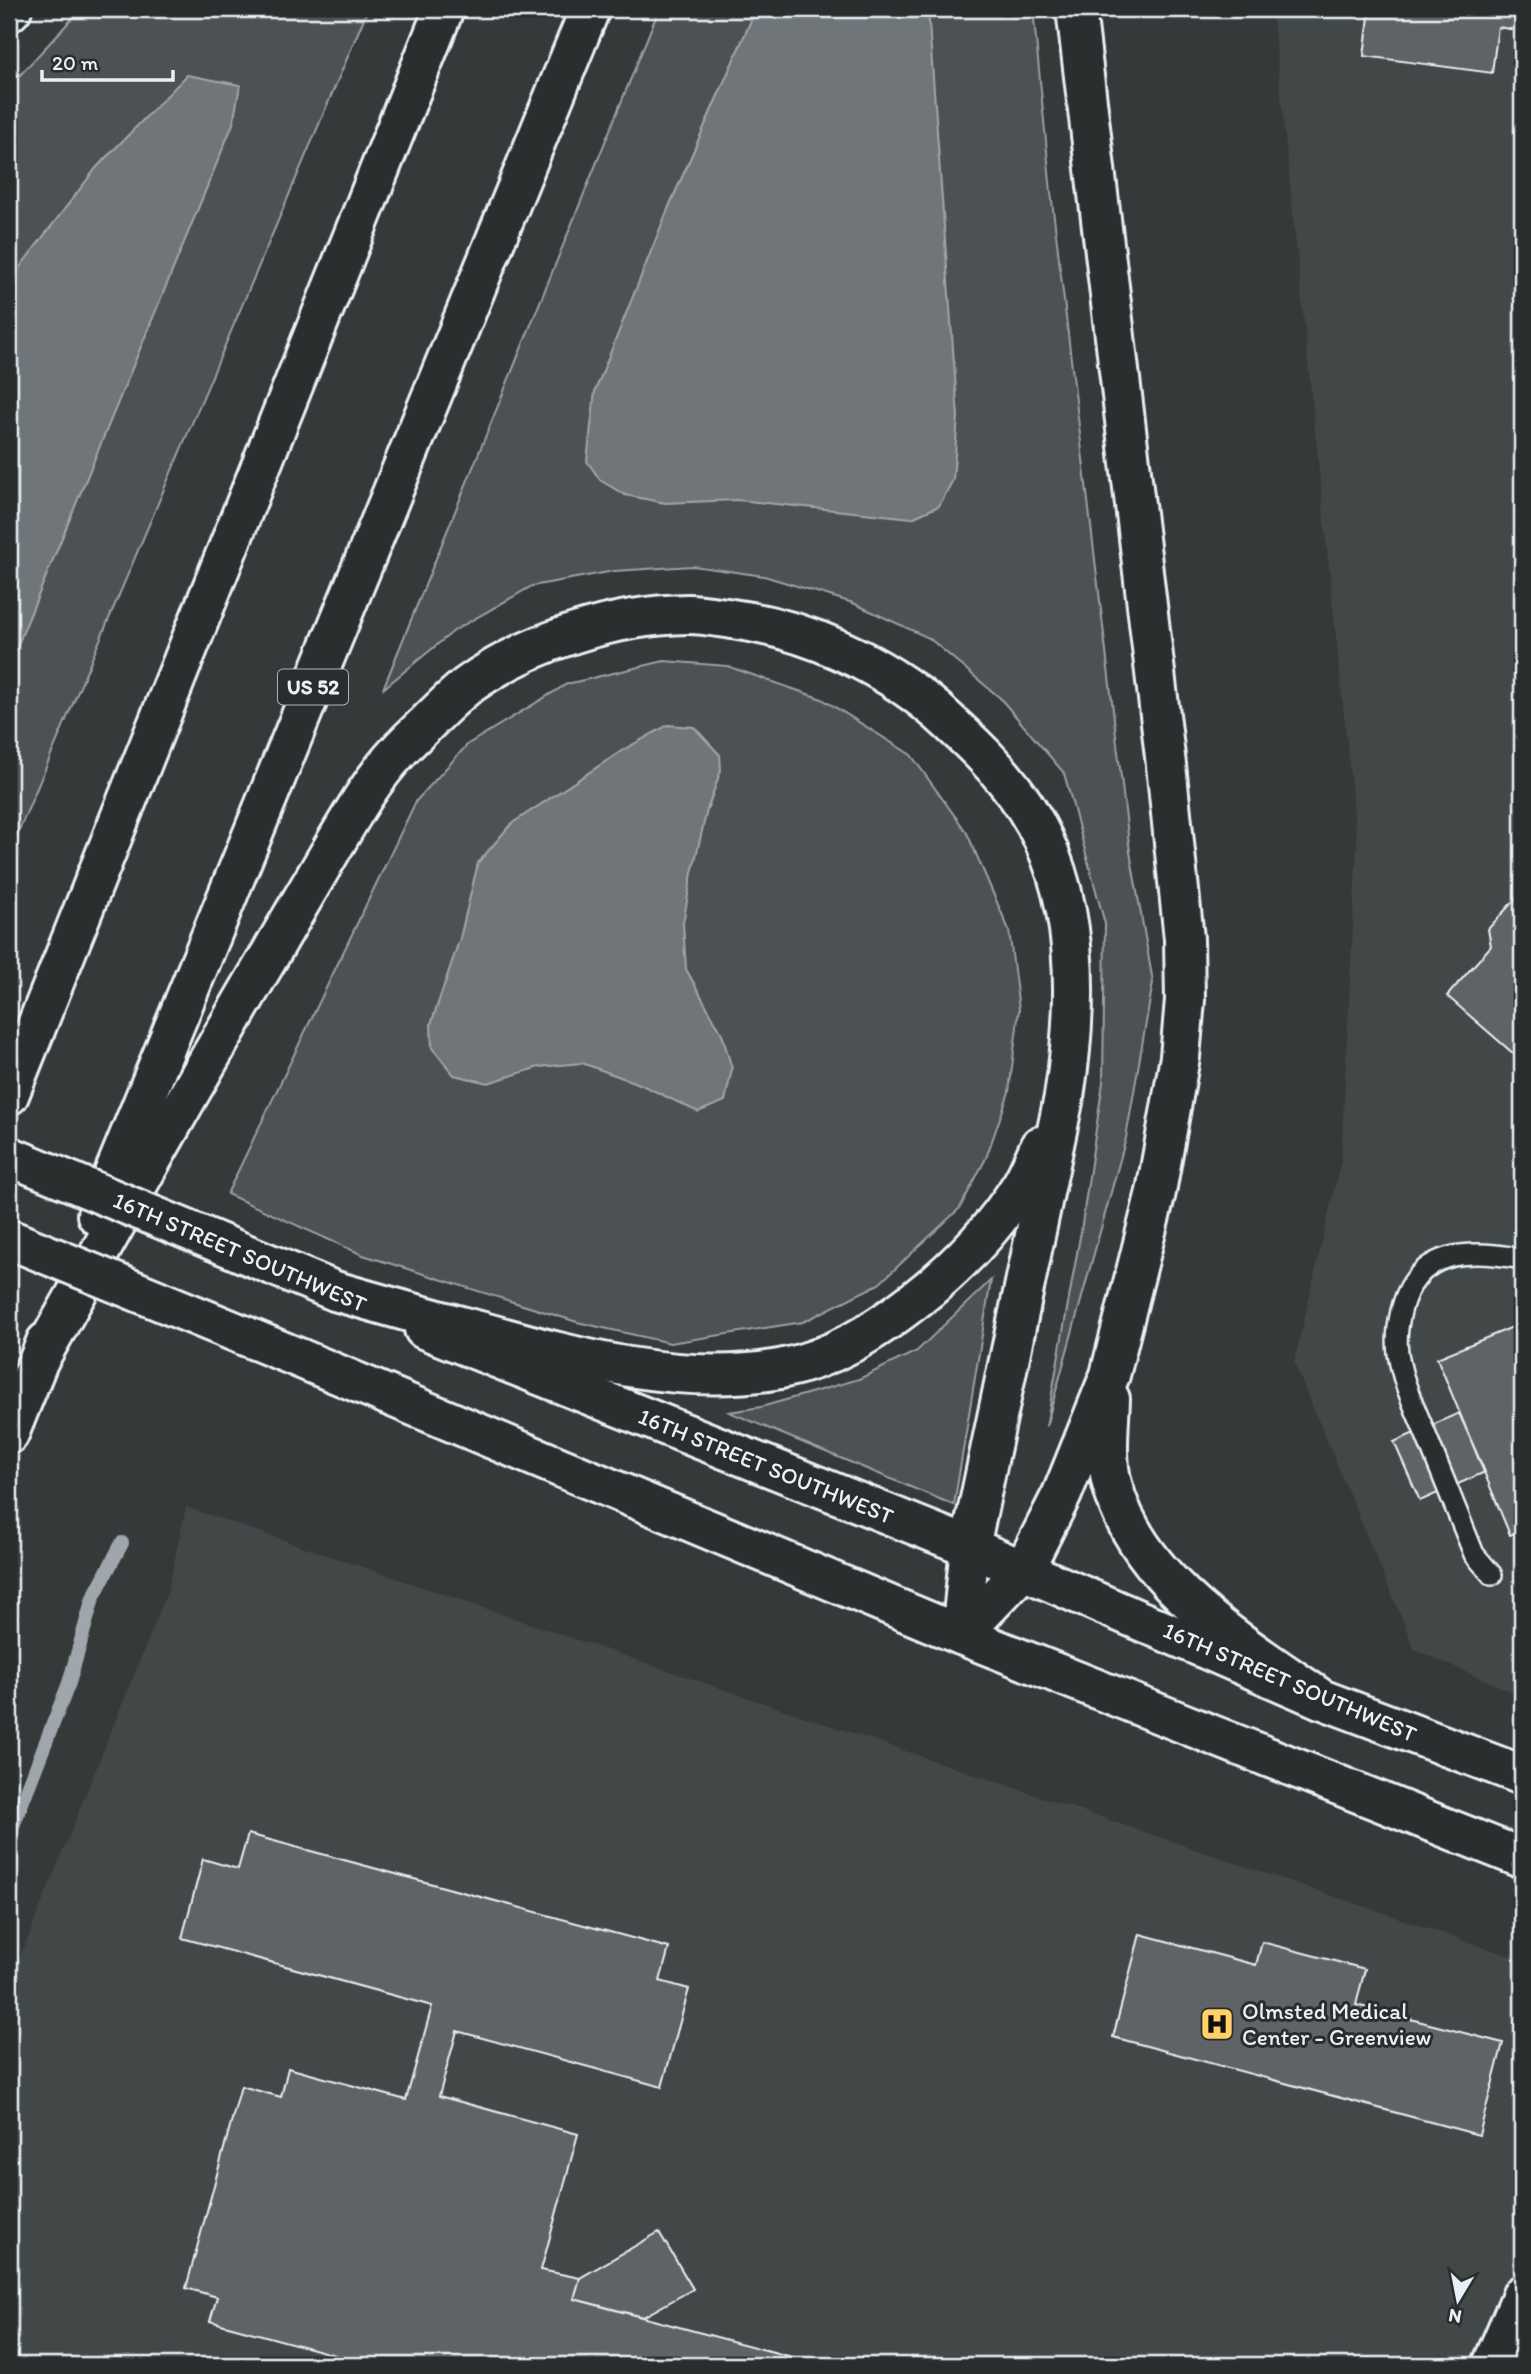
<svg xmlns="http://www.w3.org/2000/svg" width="1531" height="2374" viewBox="0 0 1531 2374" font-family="Itim,sans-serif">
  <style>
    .built { fill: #424647 }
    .green { fill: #4d5152; stroke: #9aa1a5; stroke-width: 2 }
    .water { fill: #707579; stroke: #a0a7ac; stroke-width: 2 }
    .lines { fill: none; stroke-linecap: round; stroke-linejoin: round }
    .stream { stroke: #a0a7ac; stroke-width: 14 }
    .building { fill: #5f6365; stroke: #e8f1f8; stroke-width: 2 }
    .service-casing { stroke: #e8f1f8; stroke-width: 24 }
    .minor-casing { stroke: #e8f1f8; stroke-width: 44 }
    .primary-casing { stroke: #e8f1f8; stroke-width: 44 }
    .motorway-casing { stroke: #e8f1f8; stroke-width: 44 }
    .service { stroke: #2a2d2e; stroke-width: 19 }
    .minor { stroke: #2a2d2e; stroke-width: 38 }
    .primary { stroke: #2a2d2e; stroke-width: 38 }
    .motorway { stroke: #2a2d2e; stroke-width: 38 }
    .primary-bridge-casing { stroke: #e8f1f8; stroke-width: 44; stroke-linecap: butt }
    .primary-bridge { stroke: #2a2d2e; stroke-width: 38 }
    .labels { text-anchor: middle; stroke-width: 6; stroke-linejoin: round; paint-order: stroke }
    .shield { fill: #2a2d2e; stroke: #afb6bb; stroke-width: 2 }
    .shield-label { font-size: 21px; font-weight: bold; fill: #e8f1f8 }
    .street-label { font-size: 23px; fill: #e8f1f8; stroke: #2a2d2e }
    .poi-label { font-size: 23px; fill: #e8f1f8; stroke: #2a2d2e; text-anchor: start }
  </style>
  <rect width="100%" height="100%" fill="#35393a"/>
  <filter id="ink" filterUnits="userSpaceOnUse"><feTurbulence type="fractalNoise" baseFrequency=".0143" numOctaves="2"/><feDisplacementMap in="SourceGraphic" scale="14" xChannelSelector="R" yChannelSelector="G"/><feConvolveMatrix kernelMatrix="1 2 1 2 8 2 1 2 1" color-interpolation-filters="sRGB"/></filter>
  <g filter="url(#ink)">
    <!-- built -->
    <path class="built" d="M1272 9H1522V1696L1415 1650 1294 1363 1341 1160 1357 843Z
      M186 1507 1522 1960V2365H9V1985L168 1590Z"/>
    <!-- green -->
    <path class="green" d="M81 9H368L9 854V87Z
      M659 9H1033L1051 192 1130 852 1153 982 1126 1138 1046 1427 1081 1231 1103 1082 1105 924 1064 773 1000 698 929 638 853 603 764 576 693 566 614 571 532 586 455 630 383 689Z
      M664 661 727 666 822 699 911 755 967 833 1009 930 1019 1010 1009 1092 986 1158 960 1208 879 1284 803 1322 670 1343 577 1322 363 1255 227 1194 416 801 468 744 567 684Z
      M991 1280 954 1505 729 1412 761 1407 859 1379 917 1351Z"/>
    <!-- water -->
    <path class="water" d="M756 9H928L958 417 953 480 939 506 912 518 737 500 665 503 625 495 600 480 587 461 595 391 668 209Z
      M187 75 240 85 233 124 9 666V281L97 167Z
      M668 725 694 727 720 755 721 770 707 810 692 873 683 923 686 969 722 1034 732 1069 725 1101 698 1112 642 1085 582 1063 539 1067 488 1083 454 1075 432 1048 431 1024 460 938 478 863 511 824 623 750Z"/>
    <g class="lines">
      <!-- stream -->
      <path class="stream" d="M9 1836 69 1683 93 1598 122 1543"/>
    </g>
    <!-- building -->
    <path class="building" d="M1370 9H1522V31L1498 27 1492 73 1364 56Z
      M1522 895V1061L1447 996 1491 946 1488 929 1518 896Z
      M1520 1324 1522 1530 1510 1535 1437 1358Z
      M1459 1413 1485 1472 1420 1501 1394 1442Z
      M248 1834 669 1948 660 1981 689 1989 662 2087 457 2031 439 2096 578 2134 541 2270 580 2278 574 2299 822 2365H372L210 2321 217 2297 186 2288 241 2086 281 2097 288 2068 406 2100 432 2006 182 1938 203 1859 238 1869Z
      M1140 1934 1256 1965 1262 1942 1365 1969 1356 2005 1503 2043 1479 2135 1113 2037Z
      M659 2232 693 2289 643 2317 574 2299 580 2278Z"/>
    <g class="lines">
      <defs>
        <path id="service" d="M1492 1575 1474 1554C1458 1514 1442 1475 1426 1435 1415 1408 1402 1382 1398 1353 1396 1339 1398 1324 1401 1311 1416 1248 1470 1249 1522 1259"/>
        <path id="minor" d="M1492 2365 1522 2295"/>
        <path id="primary" d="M424 1329 970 1547 1321 1699 1522 1775
          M299 1358 961 1635 1522 1858"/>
        <path id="motorway" d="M9 12 12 9
          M9 1095 444 9
          M97 1215 590 9
          M335 1291C384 1305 433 1319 483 1332 577 1358 681 1387 780 1369 832 1359 874 1332 915 1300 956 1268 994 1229 1022 1184 1029 1172 1034 1159 1040 1146
          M36 1365C114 1228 190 1089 271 953 291 918 312 883 333 847 352 815 371 781 397 753 406 742 418 732 428 722 440 710 453 697 467 686 528 642 613 615 688 614 703 614 718 617 732 619 806 629 880 662 937 711 970 741 1002 770 1026 808 1081 893 1079 1001 1064 1097L970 1547 961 1635
          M1110 1399C1109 1426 1105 1457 1112 1484 1138 1583 1243 1644 1321 1699
          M9 1434 46 1342
          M961 1635 1024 1569 1062 1494 1110 1375 1156 1192 1180 1057 1185 1000 1184 939 1166 765 1076 9"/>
      </defs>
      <!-- service casing -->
      <use href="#service" class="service-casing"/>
      <!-- minor casing -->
      <use href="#minor" class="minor-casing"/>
      <!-- primary casing -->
      <use href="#primary" class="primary-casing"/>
      <!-- motorway casing -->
      <use href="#motorway" class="motorway-casing"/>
      <!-- service -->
      <use href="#service" class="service"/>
      <!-- minor -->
      <use href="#minor" class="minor"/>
      <!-- primary -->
      <use href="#primary" class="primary"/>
      <!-- motorway -->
      <use href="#motorway" class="motorway"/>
      <defs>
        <path id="primary-bridge" d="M9 1156 335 1291
          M9 1239 299 1358"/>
      </defs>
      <!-- primary-bridge casing -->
      <use href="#primary-bridge" class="primary-bridge-casing"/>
      <!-- primary-bridge -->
      <use href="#primary-bridge" class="primary-bridge"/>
    </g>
  </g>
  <!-- icons -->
  <defs>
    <symbol id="hospital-square" viewBox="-11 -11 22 22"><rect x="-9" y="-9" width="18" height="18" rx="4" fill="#ffd166" stroke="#2a2d2e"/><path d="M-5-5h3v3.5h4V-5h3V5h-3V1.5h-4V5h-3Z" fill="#111"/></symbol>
  </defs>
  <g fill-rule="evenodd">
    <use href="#hospital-square" x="1198" y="2005" width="38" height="38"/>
  </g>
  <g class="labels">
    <!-- shield labels -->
    <rect class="shield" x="278" y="669.5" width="70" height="35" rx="5"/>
    <g class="shield-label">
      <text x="313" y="694">US 52</text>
    </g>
    <!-- street labels -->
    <g class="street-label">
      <text transform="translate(240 1252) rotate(23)" y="8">16TH STREET SOUTHWEST</text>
      <text transform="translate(766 1466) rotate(22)" y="8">16TH STREET SOUTHWEST</text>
      <text transform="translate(1290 1682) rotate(23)" y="8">16TH STREET SOUTHWEST</text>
    </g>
    <!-- poi labels -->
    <g class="poi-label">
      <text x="1242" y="2019">Olmsted Medical<tspan x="1242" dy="26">Center - Greenview</tspan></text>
    </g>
  </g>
  <!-- margin -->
  <rect width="1531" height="2374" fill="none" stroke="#2a2d2e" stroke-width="35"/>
  <rect x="18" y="18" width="1496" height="2339" fill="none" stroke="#e8f1f8" stroke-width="2.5" filter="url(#ink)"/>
  <!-- north arrow -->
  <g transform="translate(1458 2300) rotate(190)" stroke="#2a2d2e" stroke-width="5" paint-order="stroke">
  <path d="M0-5L12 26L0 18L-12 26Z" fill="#e8f1f8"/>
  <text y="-10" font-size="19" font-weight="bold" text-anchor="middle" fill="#e8f1f8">N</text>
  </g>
  <!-- scale -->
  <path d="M42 70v10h131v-10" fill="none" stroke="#e8f1f8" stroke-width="3.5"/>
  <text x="52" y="70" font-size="21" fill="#e8f1f8" stroke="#2a2d2e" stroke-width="5" paint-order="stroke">20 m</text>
</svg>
